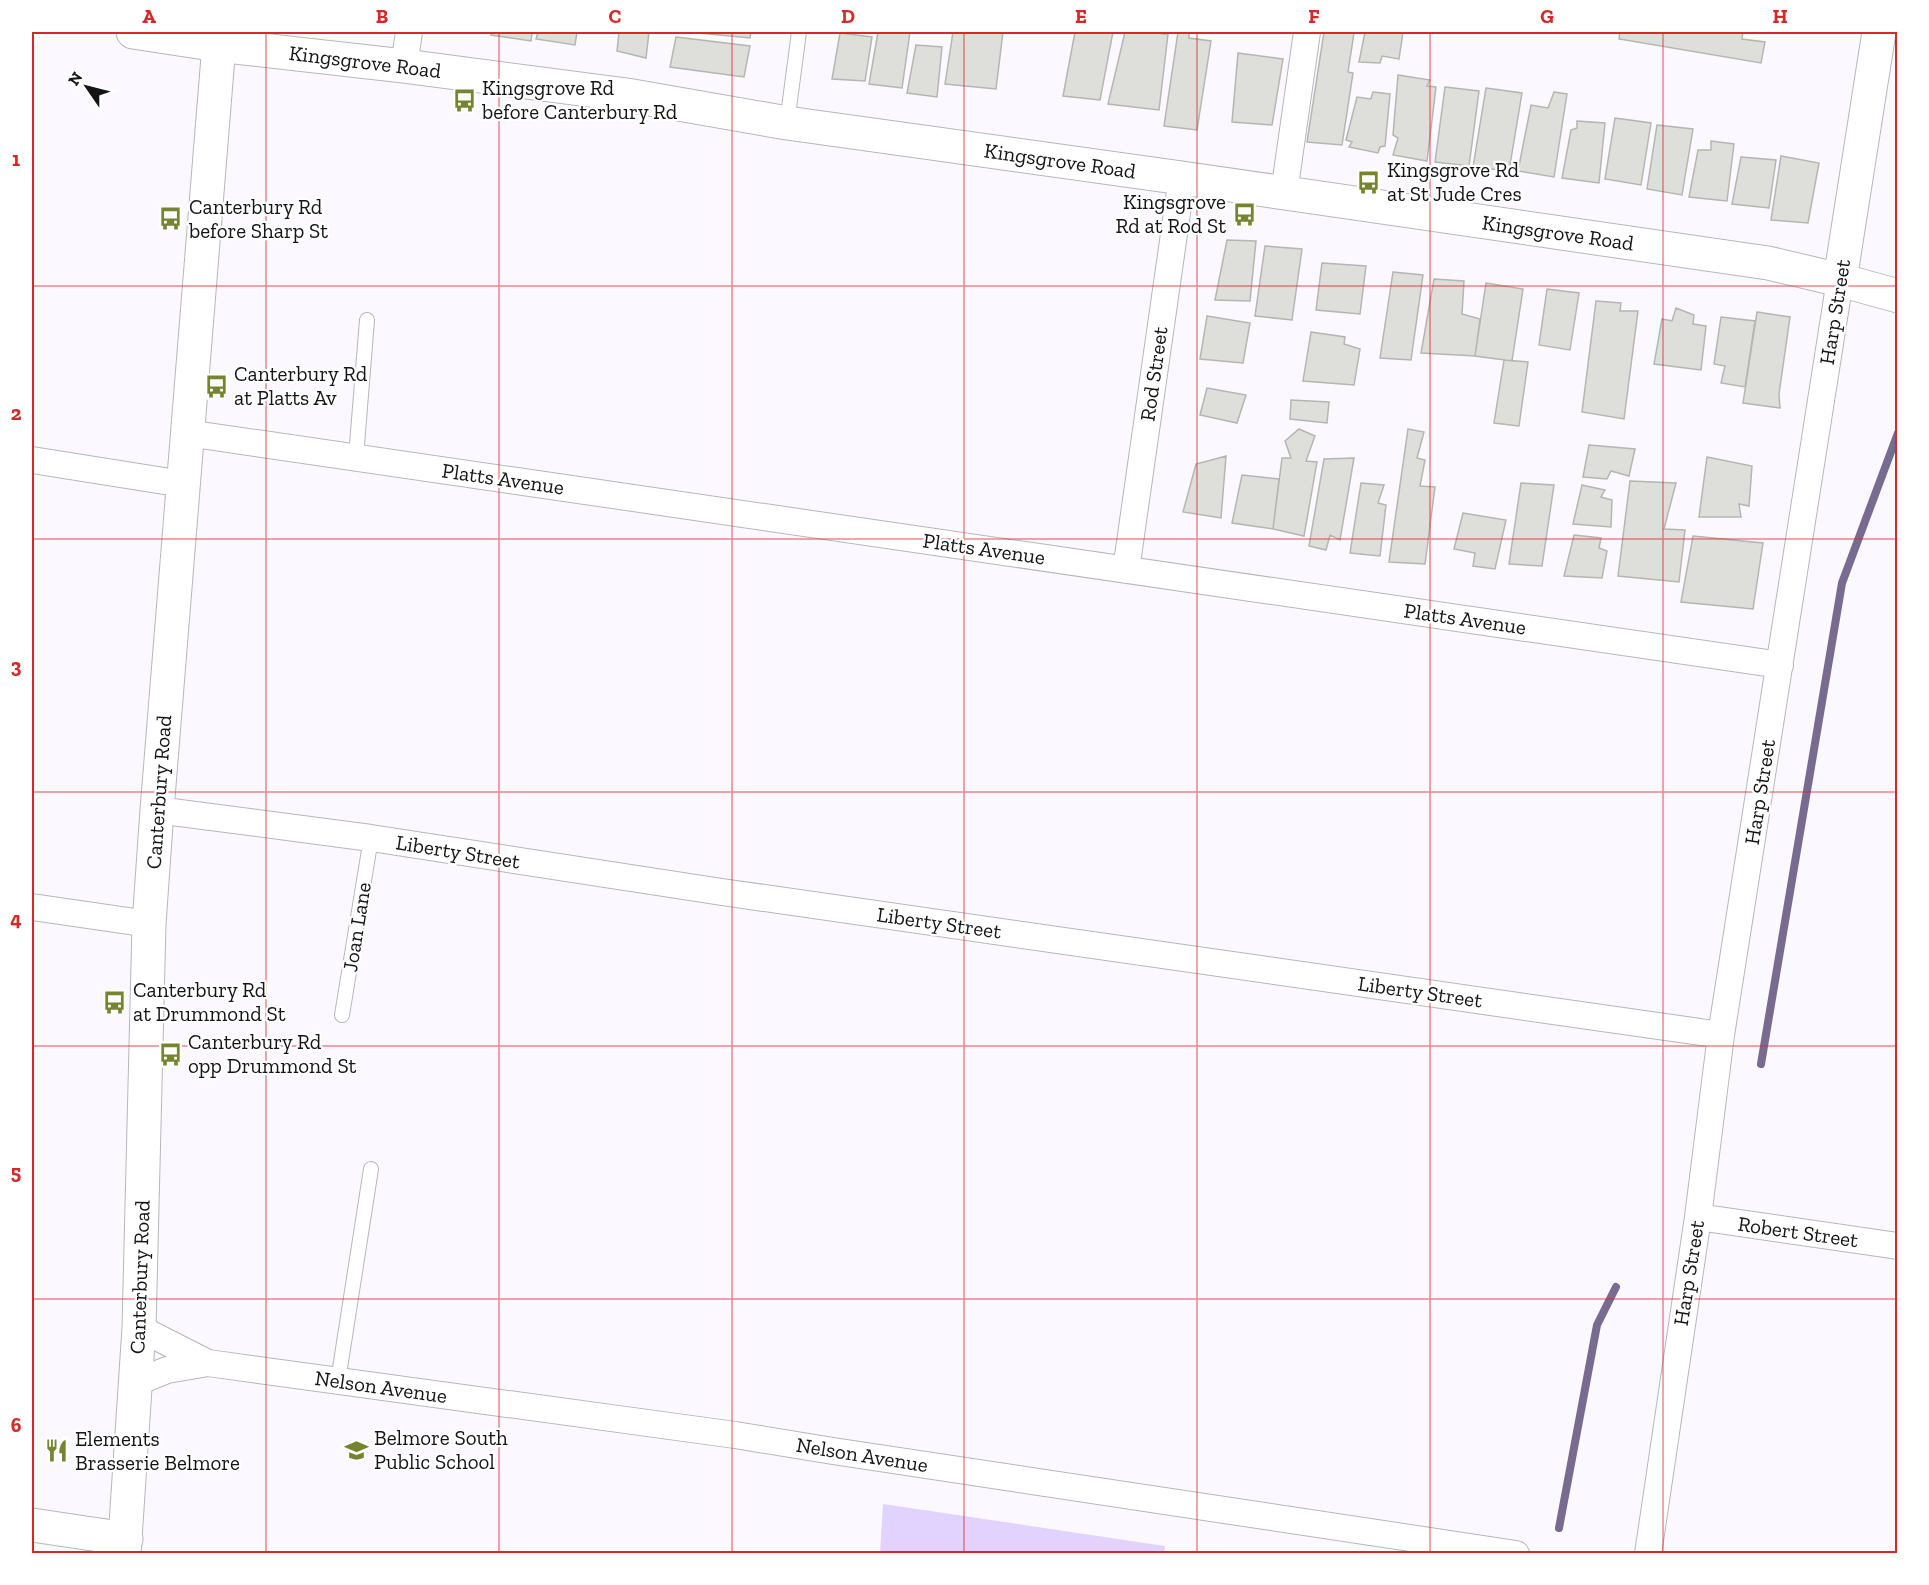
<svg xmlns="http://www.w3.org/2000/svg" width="1929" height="1585" viewBox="0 0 1929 1585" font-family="'Zilla Slab',serif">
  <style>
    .green { fill: #e2d3fe }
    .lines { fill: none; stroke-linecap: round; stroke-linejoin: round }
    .stream { stroke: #796b8f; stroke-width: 8 }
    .building { fill: #dedfda; stroke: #b5b6b1; stroke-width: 1.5 }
    .lane-casing { stroke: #b8b6bb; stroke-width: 16 }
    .street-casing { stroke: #b8b6bb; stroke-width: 28 }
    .secondary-casing { stroke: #b8b6bb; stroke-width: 35 }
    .highway-casing { stroke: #b8b6bb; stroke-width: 35 }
    .lane { stroke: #fff; stroke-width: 14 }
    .street { stroke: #fff; stroke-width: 26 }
    .secondary { stroke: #fff; stroke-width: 33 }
    .highway { stroke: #fff; stroke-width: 33 }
    .grid { fill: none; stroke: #d62828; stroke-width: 1.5; stroke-opacity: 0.55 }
    .labels { text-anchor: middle; stroke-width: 4.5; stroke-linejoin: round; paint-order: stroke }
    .street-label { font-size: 21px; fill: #141315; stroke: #fff }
    .poi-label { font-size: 21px; fill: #141315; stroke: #fff; text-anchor: start }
    .neatline { fill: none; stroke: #d62828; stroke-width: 2 }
    .grid-label { font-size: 20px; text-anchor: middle; font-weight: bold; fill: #d62828 }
  </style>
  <rect width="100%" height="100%" fill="#fbf9ff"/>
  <!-- green -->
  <path class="green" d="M883 1504 1165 1546 1164 1554 880 1553Z"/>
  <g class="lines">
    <!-- stream -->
    <path class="stream" d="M1761 1064 1842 583 1898 433
      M1559 1528 1597 1325 1616 1287"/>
  </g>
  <!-- building -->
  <path class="building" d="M491 32H532L531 41 491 35Z
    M538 32H577L575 45 536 39Z
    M619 32H649L646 58 617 51Z
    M688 32H751L750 38Z
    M878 32H910L902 88 869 84Z
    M953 32H1003L996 89 945 84Z
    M1075 32H1113L1100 100 1063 96Z
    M1125 32H1161L1162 34H1168L1159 110 1108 104Z
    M1178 32H1189V38L1211 41 1197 130 1164 126Z
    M1324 32H1345L1354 33 1348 72 1353 73 1342 145 1307 142Z
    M1365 32H1403L1399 59 1382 56 1380 63 1359 62Z
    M1620 32H1743L1742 39 1765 42 1761 63 1619 39Z
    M840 33 872 37 865 81 832 79Z
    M676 37 750 46 744 77 670 67Z
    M916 45 942 47 937 97 907 93Z
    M1238 53 1283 59 1272 125 1232 122Z
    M1398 75 1430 80 1427 86 1436 87 1427 161 1393 155 1398 138 1393 135Z
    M1445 87 1479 91 1469 166 1435 162Z
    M1486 88 1522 93 1509 171 1473 167Z
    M1373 92 1390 94 1385 146 1380 147 1378 153 1349 147 1352 142 1346 140 1357 97 1371 99Z
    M1554 92 1567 94 1554 177 1518 171 1531 105 1548 108Z
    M1615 118 1651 123 1641 185 1605 179Z
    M1577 121 1605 123 1599 183 1562 178 1571 130 1577 128Z
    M1657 125 1693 129 1682 195 1647 189Z
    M1711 141 1734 144 1727 201 1689 197 1698 150H1711Z
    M1781 156 1819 163 1808 223 1771 220Z
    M1741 157 1776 160 1769 208 1732 204Z
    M1227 240 1256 241 1250 301 1215 300Z
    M1265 246 1302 249 1292 320 1255 316Z
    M1322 263 1366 266 1360 314 1316 310Z
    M1393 272 1423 275 1411 360 1380 358Z
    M1434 279 1464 281 1462 314 1480 319 1475 356 1421 353Z
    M1486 283 1523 289 1512 361 1475 356Z
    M1547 289 1579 293 1570 350 1539 345Z
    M1596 301 1621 303 1620 311H1638L1624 419 1582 412Z
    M1676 308 1694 315 1693 324 1706 326 1701 370 1654 364 1662 319 1672 321Z
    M1757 312 1790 317 1779 394 1780 408 1743 403Z
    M1207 316 1250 323 1243 363 1200 359Z
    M1721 317 1755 321 1745 387 1721 383 1725 366 1714 364Z
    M1311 332 1345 337 1344 344 1360 349 1354 385 1303 381Z
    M1504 360 1528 362 1519 426 1494 423Z
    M1207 388 1246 395 1237 423 1200 415Z
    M1291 400 1329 402 1327 423 1290 419Z
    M1299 429 1315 436 1306 461 1317 462 1304 536 1273 529 1282 458H1291L1285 441Z
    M1408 429 1424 432 1417 458 1425 460 1420 486 1435 487 1425 564 1389 562Z
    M1589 445 1635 449 1629 476 1611 471 1607 479 1583 477Z
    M1226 456 1221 518 1183 512 1196 464Z
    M1707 457 1752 466 1749 506 1739 504 1741 517H1699Z
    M1354 458 1340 540 1330 535 1326 550 1309 546 1324 459Z
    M1242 475 1279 479 1273 529 1232 523Z
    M1630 481 1676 483 1664 529 1685 530 1679 582 1618 576Z
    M1361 483 1384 485 1378 503 1386 505 1380 556 1350 553Z
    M1521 483 1554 485 1542 566 1509 564Z
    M1582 485 1605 490 1601 497 1612 500 1611 527 1573 524Z
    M1463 513 1506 520 1495 569 1473 566 1475 553 1454 549Z
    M1574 535 1601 538 1599 548 1607 551 1602 578 1564 576Z
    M1693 536 1763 543 1753 609 1681 602Z"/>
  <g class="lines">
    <defs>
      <path id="lane" d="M787 123 799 32
        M356 457 367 320
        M342 1015 371 838
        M338 1381 371 1169"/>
      <path id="street" d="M404 66 409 32
        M1284 193 1307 32
        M187 433 1780 665
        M32 460 183 484
        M1126 570 1182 178
        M157 810 371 838 722 892 1721 1035
        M32 907 149 924
        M1698 1217 1898 1246
        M139 1328 208 1363
        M135 1383 167 1370 208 1363 735 1435 833 1451 1516 1554
        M1648 1554 1698 1217 1721 1035 1840 280"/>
      <path id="secondary" d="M133 32 218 45 404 66 627 95 787 123 1182 178 1768 263 1840 280 1898 296
        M1840 280 1879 32
        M32 1525 126 1539"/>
      <path id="highway" d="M124 1554 139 1328 149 924 157 810 220 32"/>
    </defs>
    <!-- lane casing -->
    <use href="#lane" class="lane-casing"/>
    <!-- street casing -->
    <use href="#street" class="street-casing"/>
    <!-- secondary casing -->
    <use href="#secondary" class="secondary-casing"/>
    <!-- highway casing -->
    <use href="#highway" class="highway-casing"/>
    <!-- lane -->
    <use href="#lane" class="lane"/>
    <!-- street -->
    <use href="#street" class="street"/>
    <!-- secondary -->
    <use href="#secondary" class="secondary"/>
    <!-- highway -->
    <use href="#highway" class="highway"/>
  </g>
  <!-- grid -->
  <path class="grid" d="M266 32V1554M499 32V1554M732 32V1554M964 32V1554M1197 32V1554M1430 32V1554M1663 32V1554M32 286H1898M32 539H1898M32 792H1898M32 1046H1898M32 1299H1898"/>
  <!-- icons -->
  <defs>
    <symbol id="bus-bare" viewBox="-9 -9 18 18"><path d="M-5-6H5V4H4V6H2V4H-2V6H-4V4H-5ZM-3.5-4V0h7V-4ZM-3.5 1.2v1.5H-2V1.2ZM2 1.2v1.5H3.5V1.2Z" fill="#768432" stroke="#fff" stroke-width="2.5" paint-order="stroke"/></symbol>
    <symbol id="school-bare" viewBox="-9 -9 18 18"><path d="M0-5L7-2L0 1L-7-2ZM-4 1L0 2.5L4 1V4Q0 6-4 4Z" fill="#768432" stroke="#fff" stroke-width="2.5" paint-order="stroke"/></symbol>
    <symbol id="restaurant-bare" viewBox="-9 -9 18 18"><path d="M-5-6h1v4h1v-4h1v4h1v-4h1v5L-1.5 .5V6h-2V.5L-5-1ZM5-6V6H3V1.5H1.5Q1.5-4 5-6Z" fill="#768432" stroke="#fff" stroke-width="2.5" paint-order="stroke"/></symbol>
  </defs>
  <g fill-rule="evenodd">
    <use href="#bus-bare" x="448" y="84" width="33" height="33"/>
    <use href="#bus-bare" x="1352" y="166" width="33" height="33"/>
    <use href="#bus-bare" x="1228" y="198" width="33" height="33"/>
    <use href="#bus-bare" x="154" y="202" width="33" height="33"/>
    <use href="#bus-bare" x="200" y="370" width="33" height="33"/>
    <use href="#bus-bare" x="98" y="986" width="33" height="33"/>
    <use href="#bus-bare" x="154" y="1038" width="33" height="33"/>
    <use href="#school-bare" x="340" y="1434" width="33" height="33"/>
    <use href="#restaurant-bare" x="40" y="1434" width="33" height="33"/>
  </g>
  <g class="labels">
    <!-- street labels -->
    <g class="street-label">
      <text transform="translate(365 62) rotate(7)" y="7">Kingsgrove Road</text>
      <text transform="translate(1060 161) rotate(8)" y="7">Kingsgrove Road</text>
      <text transform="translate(1558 233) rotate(8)" y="7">Kingsgrove Road</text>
      <text transform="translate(1835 312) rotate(-81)" y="7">Harp Street</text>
      <text transform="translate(1154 374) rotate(-82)" y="7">Rod Street</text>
      <text transform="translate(503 479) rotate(8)" y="7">Platts Avenue</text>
      <text transform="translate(984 549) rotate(8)" y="7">Platts Avenue</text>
      <text transform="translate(1465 619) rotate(8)" y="7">Platts Avenue</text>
      <text transform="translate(159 792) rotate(-86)" y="7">Canterbury Road</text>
      <text transform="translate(1760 792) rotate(-81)" y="7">Harp Street</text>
      <text transform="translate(458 852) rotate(9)" y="7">Liberty Street</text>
      <text transform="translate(939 923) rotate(8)" y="7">Liberty Street</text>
      <text transform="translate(357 927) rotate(-81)" y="7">Joan Lane</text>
      <text transform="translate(1420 992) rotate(8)" y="7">Liberty Street</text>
      <text transform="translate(1798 1232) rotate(8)" y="7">Robert Street</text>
      <text transform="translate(1689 1273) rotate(-81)" y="7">Harp Street</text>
      <text transform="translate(140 1277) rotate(-88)" y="7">Canterbury Road</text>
      <text transform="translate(381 1387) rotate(8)" y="7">Nelson Avenue</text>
      <text transform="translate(862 1455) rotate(9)" y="7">Nelson Avenue</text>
    </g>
    <!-- poi labels -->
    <g class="poi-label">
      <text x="482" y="95">Kingsgrove Rd<tspan x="482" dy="24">before Canterbury Rd</tspan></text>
      <text x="1387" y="177">Kingsgrove Rd<tspan x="1387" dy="24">at St Jude Cres</tspan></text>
      <text x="1226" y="209" text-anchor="end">Kingsgrove<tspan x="1226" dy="24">Rd at Rod St</tspan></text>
      <text x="189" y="214">Canterbury Rd<tspan x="189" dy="24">before Sharp St</tspan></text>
      <text x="234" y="381">Canterbury Rd<tspan x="234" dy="24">at Platts Av</tspan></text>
      <text x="133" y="997">Canterbury Rd<tspan x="133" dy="24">at Drummond St</tspan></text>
      <text x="188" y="1049">Canterbury Rd<tspan x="188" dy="24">opp Drummond St</tspan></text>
      <text x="374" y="1445">Belmore South<tspan x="374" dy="24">Public School</tspan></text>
      <text x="75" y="1446">Elements<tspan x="75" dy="24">Brasserie Belmore</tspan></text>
    </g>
  </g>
  <!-- border -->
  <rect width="1929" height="1585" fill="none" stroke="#ffffff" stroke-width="66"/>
  <!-- north arrow -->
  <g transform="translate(87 87) rotate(305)" stroke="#ffffff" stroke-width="4.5" paint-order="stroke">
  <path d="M0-4.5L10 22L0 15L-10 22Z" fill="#141315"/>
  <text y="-9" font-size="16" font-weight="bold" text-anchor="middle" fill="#141315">N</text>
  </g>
  <rect x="33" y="33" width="1863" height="1519" class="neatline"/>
  <g class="grid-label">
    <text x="149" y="23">A</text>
    <text x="382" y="23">B</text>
    <text x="615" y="23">C</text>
    <text x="848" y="23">D</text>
    <text x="1081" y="23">E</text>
    <text x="1314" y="23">F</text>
    <text x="1547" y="23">G</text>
    <text x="1780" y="23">H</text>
    <text x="16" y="166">1</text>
    <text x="16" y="420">2</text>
    <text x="16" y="673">3</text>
    <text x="16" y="926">4</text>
    <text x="16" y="1179">5</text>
    <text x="16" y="1432">6</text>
  </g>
</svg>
